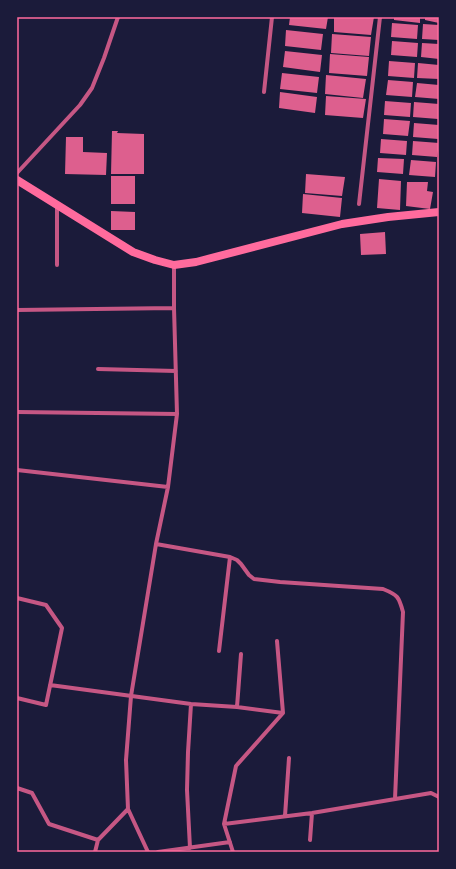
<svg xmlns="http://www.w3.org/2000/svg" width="456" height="869" viewBox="0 0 456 869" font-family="'Times New Roman',serif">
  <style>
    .building { fill: #dd5f8e }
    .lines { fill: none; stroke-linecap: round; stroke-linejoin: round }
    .minor { stroke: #c65784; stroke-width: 4 }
    .secondary { stroke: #ff6b9d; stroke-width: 8 }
    .neatline { fill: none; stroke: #ff6b9d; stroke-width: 1.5 }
  </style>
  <rect width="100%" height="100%" fill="#1b1b3a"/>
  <!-- building -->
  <path class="building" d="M290 17H328L326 29 289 25Z
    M334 17H374L371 35 334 32Z
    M394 17H420V23L394 20Z
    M425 17H439V23L425 20Z
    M392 23 418 25 417 39 391 37Z
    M423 24 439 25V40L422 39Z
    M286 30 323 34 321 50 285 46Z
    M332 34 371 37 369 56 331 53Z
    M392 41 418 43 417 57 391 55Z
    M422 43 439 44V59L421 57Z
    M285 51 322 55 320 72 283 67Z
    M330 54 369 57 367 76 329 73Z
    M389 61 415 63 414 78 388 76Z
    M418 63 439 65V79L417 78Z
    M282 73 319 77 317 93 280 89Z
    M326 75 366 79 363 98 325 94Z
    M388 80 413 82 412 97 386 95Z
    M417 83 439 85V99L415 97Z
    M280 92 317 97 315 113 279 108Z
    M326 96 366 99 363 118 325 115Z
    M385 101 411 103 410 117 384 115Z
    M414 102 439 104 438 119 413 117Z
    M384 119 410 121 408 136 383 134Z
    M414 123 439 125 438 139 413 137Z
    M112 131H118L117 133 144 134V174H111Z
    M66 137H83V152L107 153 106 175 65 174Z
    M381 139 407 141 406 155 380 153Z
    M413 141 439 143 437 157 412 155Z
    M378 158 404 159 403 174 377 172Z
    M411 160 436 162 435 177 409 175Z
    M306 174 345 177 342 196 305 193Z
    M111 176H135V204H111Z
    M379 179 401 181 400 210 377 208Z
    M407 182H428L427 191 433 192 430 209 406 206Z
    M303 194 342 198 340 217 302 213Z
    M111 211 135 212V230H111Z
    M385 232 386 254 361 255 360 234Z"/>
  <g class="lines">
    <!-- minor -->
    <path class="minor" d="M264 92 272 17
      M17 173 80 105 92 88 104 58 118 17
      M359 204 380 17
      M57 265V205
      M17 310 174 308
      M98 369 176 371
      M17 412 177 414
      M17 470 168 487
      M156 544 230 557 237 560 241 564 249 575 254 579 280 582 383 589C398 595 399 597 403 612L395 799
      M17 598 46 605 62 628 46 705 17 698
      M219 651 230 557
      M50 685 191 704 237 707 283 713
      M237 707 241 654
      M17 788 32 793 49 824 98 840
      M128 809 148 852
      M285 816 289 758
      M224 824 312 813 431 793 439 797
      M310 840 312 813
      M190 848 187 790 188 752 191 704
      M95 852 98 840 128 809 126 760 131 696 156 544 168 487 177 414 174 308V265
      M158 852 230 842
      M233 852 224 824 236 766 283 713 277 641"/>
    <!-- secondary -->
    <path class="secondary" d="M17 180 133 252 155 260 174 265 196 262 342 224 388 217 439 212"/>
  </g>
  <!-- border -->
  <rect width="456" height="869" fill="none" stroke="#1b1b3a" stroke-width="36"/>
  <rect x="18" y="18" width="420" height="833" class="neatline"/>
</svg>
